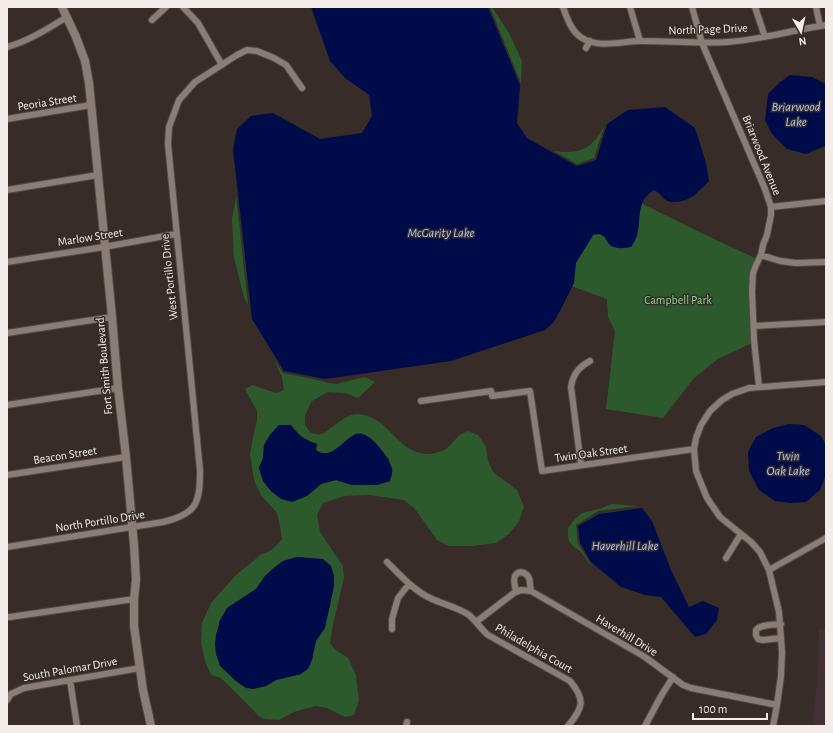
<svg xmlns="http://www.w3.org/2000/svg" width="833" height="733" viewBox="0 0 833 733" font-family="'Alegreya Sans',sans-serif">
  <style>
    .commercial { fill: #433036 }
    .green { fill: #2c5a2d; fill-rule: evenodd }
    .water { fill: #000c49 }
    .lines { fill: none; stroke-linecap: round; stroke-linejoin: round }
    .minor-casing { stroke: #514844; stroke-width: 8 }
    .tertiary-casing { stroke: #514844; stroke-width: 10 }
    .minor { stroke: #8a7c77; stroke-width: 6 }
    .tertiary { stroke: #8a7c77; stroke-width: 8 }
    .labels { text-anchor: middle; stroke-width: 3; stroke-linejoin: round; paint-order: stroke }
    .street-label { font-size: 12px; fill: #f4ece9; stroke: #372c27 }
    .park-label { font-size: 12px; fill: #86db87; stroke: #372c27 }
    .water-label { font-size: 13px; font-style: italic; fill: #a7c5fd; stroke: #372c27 }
  </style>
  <rect width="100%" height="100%" fill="#372c27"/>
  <!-- commercial -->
  <path class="commercial" d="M819 629H826V726H812L818 675Z"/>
  <!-- green -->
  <path class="green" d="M490 7H492L509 33 522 61 521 83Z
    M604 127 594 158 577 164 554 151C568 153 583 153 593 142 598 138 600 132 604 127Z
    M235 185 248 305 244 297 234 258 232 219 236 197Z
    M606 186 718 241 755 258C746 286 749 314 752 343L718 359 694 378 663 418 606 409 615 331 608 317 607 299 549 278Z
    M274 360 283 373 318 380 324 382 336 384 365 377 375 382 358 398 345 393 328 392 312 401 305 415V425L311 433C314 433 317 435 320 434 322 434 324 433 325 432 335 426 346 414 357 414 392 414 400 467 442 451 449 448 454 440 460 435 462 434 465 432 468 431L478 435 486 447 488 461 493 472 517 490 524 507 519 521 509 534 496 543 472 546H449L437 540 415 509 404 500 369 495 344 496 323 503 317 515 320 532 343 566 344 578 333 624 330 644 336 650 348 658 356 675 359 700 354 715 345 717 327 708 315 706 294 712 279 720 264 719 259 716 221 678 211 675 205 661 201 643 202 623 211 603 236 575 262 554 270 551 278 544 282 539 280 526 277 513 261 495 254 480 250 454 253 437 257 420V411L245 389 252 385 276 393 284 390 282 377ZM279 425H291C300 437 304 439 317 444L316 450C324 456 333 453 340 446 341 446 344 442 344 442 348 440 366 439 371 438L389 459 390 481 377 485H352L336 480 321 484 307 496 281 499 271 491 263 481 259 468 263 458 264 445 270 435ZM297 557 306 558 331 604 319 635 316 641 312 660 301 674 276 680 266 686 253 689 216 635 219 625 227 608 256 589 265 576 275 567 283 561Z
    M612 504 639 506 598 511 576 525 578 544 590 563 594 567C587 562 586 558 581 552 578 549 573 547 571 544 567 540 568 533 568 528L575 519 582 513 599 509Z"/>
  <!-- water -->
  <path class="water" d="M311 7H488L520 85 517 123 527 138 577 166 596 160 607 124 628 110 665 107 695 128 706 163 709 181C705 185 700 190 696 194 689 200 674 205 666 200 661 197 661 193 654 190 650 193 644 197 643 202 636 217 643 232 631 247 625 248 619 249 614 247 604 244 608 231 593 235L592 237 576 263 574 283 562 307 554 322 545 330 451 361 325 379 284 371 252 319 233 149 237 129 251 116 273 113 320 139 362 133 372 116 369 95 345 78 330 61Z
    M790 75 812 77 826 84V143L825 146 806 154 787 149 772 134 765 120 768 94 780 82Z
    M789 424 804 425 821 436 826 445 825 477 820 490 806 502 791 503 775 501 759 490 749 471 748 452 756 437 773 428Z
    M279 425H291C300 437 304 439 317 444L316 450C331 462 343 439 356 434 369 429 389 458 392 468 393 472 391 477 390 481L377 485H352L336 480 321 484 307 496 292 502 281 499 271 491 263 481 259 468 263 458 264 445 270 435Z
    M642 508 652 521 671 570 689 607 703 601 719 608 717 620 706 634 695 637 661 597 645 595 621 587 591 562 580 543 578 526 599 514Z
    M297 557 323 559 331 566 334 576V586L325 628 316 641 312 660 308 669 301 674 276 680 266 686 253 689 246 688 237 682 220 666 216 654 215 644 216 635 219 625V622L227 608 256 589 265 576 275 567 283 561Z"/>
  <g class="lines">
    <defs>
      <path id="minor" d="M183 7 198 23 222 65
        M563 7C567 18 571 31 582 38 600 49 622 41 641 41 670 41 698 44 727 42 760 40 793 30 826 25
        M630 7 640 41
        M692 7 702 43 765 189 771 207V215L767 235 763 245 761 255 756 265 753 273 752 291 754 340 759 387
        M755 7 765 37
        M816 7 820 26
        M152 20 166 7
        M7 47C29 41 47 29 67 17
        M586 48 590 41
        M7 119 91 105
        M7 190 98 175
        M771 207 826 201
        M761 255 780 261 796 263 826 262
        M7 262 104 247 176 234
        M754 326 826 322
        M7 333 112 317
        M421 401 491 391 492 396 530 391 542 471 694 449
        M7 405 118 388
        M581 465 571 387C573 374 579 367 590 361
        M7 475 126 457
        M7 547 163 522C197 514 200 503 200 470L168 144 169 127 179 100 195 82 237 55 247 50 257 51 274 58 286 65 302 88
        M726 558 741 534
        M387 562C400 575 414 591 432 599 443 604 459 608 469 615 476 621 481 629 488 635L570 681C586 700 583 708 568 726
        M769 570 826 538
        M516 592C515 587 513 580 515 576 519 570 526 572 529 578 530 581 530 586 531 591
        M7 617H10L134 599
        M476 622 514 593 521 590 531 591 645 657 683 685 691 688 777 705
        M781 624C773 625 761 624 756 630V635L758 639 763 640 781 638
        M392 629V619L398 598 409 584
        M70 680 77 726
        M7 700 11 694 24 688 140 668
        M406 726 407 722
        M645 726 661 696 673 677
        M773 726 777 705 781 676 782 652 779 612 769 570 760 552 751 542 720 517 707 498 696 471 694 449 696 438 701 425 710 411 722 400 732 394 749 388 826 382"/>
      <path id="tertiary" d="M62 7 76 37 85 61 89 83 112 317 118 388 126 457 134 545 136 580 134 599V626L143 690 151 726"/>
    </defs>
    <!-- minor casing -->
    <use href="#minor" class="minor-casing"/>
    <!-- tertiary casing -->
    <use href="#tertiary" class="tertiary-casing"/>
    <!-- minor -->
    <use href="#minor" class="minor"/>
    <!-- tertiary -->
    <use href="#tertiary" class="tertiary"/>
  </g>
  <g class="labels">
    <!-- street labels -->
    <g class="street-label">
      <text transform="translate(708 29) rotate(-2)" y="4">North Page Drive</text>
      <text transform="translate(47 102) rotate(-9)" y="4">Peoria Street</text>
      <text transform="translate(762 155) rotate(68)" y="4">Briarwood Avenue</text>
      <text transform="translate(90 237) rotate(-9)" y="4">Marlow Street</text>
      <text transform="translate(169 277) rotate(-96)" y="4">West Portillo Drive</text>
      <text transform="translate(104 366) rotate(-95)" y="4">Fort Smith Boulevard</text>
      <text transform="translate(591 453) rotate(-8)" y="4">Twin Oak Street</text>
      <text transform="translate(65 455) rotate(-9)" y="4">Beacon Street</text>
      <text transform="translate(100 521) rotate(-9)" y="4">North Portillo Drive</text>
      <text transform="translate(627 635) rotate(31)" y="4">Haverhill Drive</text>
      <text transform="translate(534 648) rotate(30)" y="4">Philadelphia Court</text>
      <text transform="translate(70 669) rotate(-10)" y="4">South Palomar Drive</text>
    </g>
    <!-- park labels -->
    <g class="park-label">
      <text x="678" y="304">Campbell Park</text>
    </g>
    <!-- water labels -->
    <g class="water-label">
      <text x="796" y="111">Briarwood<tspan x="796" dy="15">Lake</tspan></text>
      <text x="441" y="237">McGarity Lake</text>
      <text x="788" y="460">Twin<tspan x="788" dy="15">Oak Lake</tspan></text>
      <text x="625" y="550">Haverhill Lake</text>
    </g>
  </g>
  <!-- border -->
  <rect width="833" height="733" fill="none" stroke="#f4ece9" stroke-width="16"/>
  <!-- north arrow -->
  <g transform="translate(801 32) rotate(171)" stroke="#372c27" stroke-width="3" paint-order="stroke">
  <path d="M0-3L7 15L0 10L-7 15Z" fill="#f4ece9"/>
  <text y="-6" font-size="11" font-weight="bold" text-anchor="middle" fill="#f4ece9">N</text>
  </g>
  <!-- scale -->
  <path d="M693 713v6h74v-6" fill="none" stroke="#f4ece9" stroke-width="2"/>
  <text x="699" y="713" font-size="12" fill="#f4ece9" stroke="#372c27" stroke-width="3" paint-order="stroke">100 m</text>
</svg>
